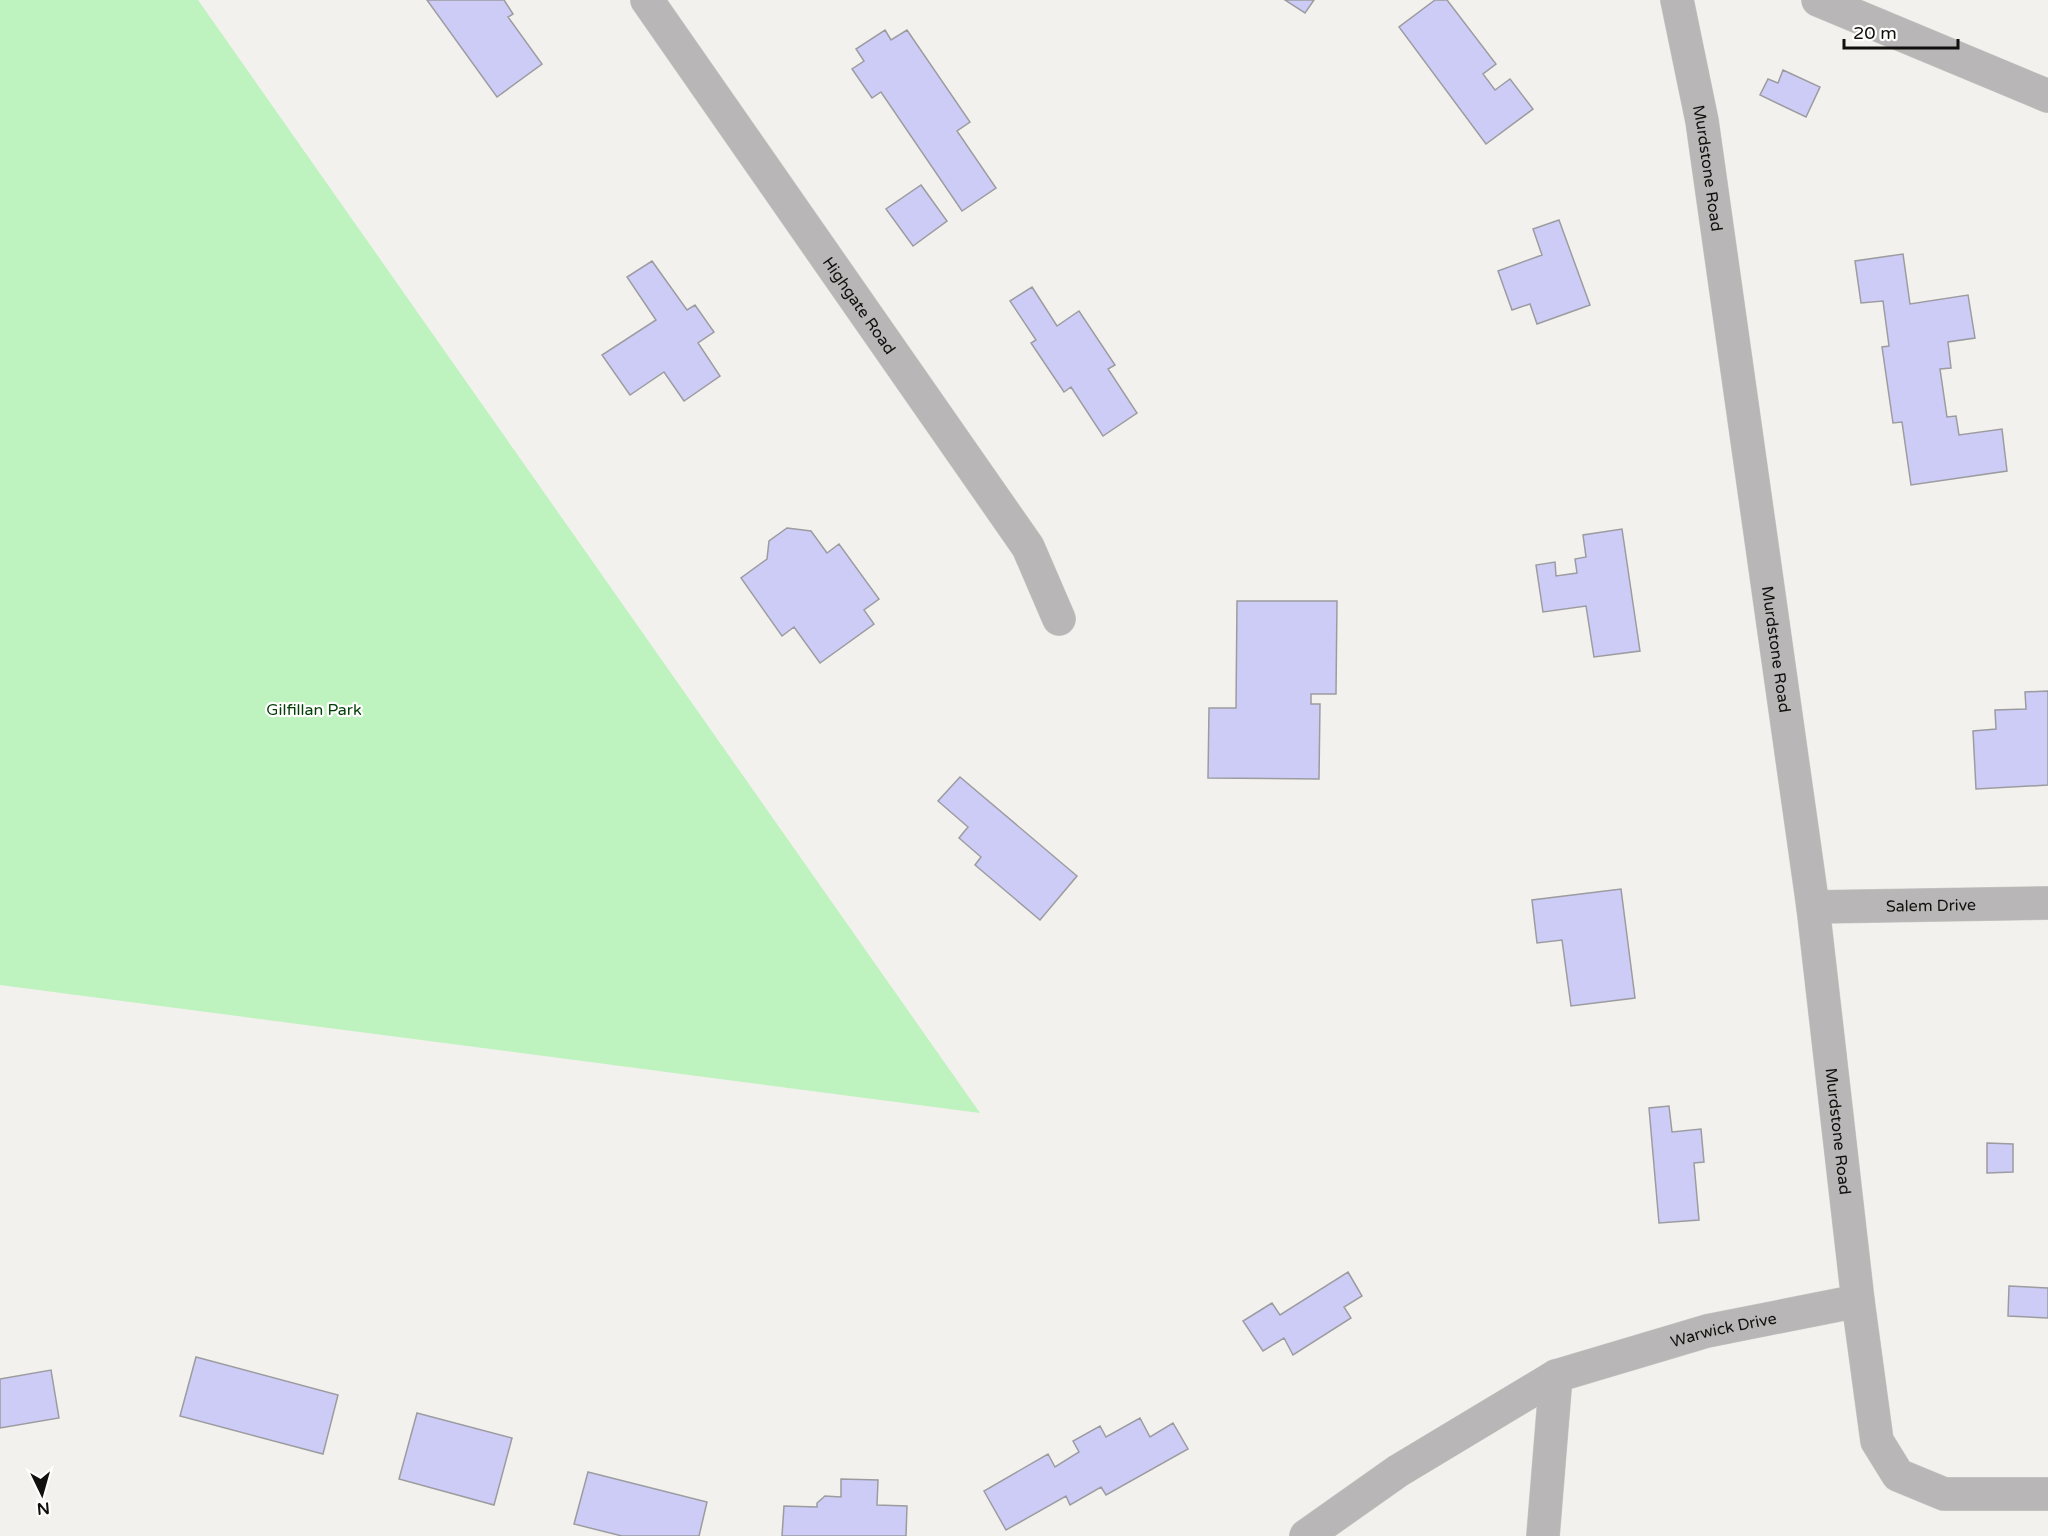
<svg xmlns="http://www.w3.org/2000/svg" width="2048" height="1536" viewBox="0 0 2048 1536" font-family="'Varela Round',sans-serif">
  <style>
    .green { fill: #bef2be }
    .building { fill: #cdccf7; stroke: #9c9ca0; stroke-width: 1.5 }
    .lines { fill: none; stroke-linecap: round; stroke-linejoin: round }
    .street-casing { stroke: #cecdc9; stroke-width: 34 }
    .street { stroke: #b8b6b6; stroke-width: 33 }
    .labels { text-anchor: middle; stroke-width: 4.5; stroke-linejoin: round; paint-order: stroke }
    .street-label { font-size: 16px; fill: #10100e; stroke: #fffefd }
    .park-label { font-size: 16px; fill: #003f08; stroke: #fffefd }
  </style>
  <rect width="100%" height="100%" fill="#f2f1ed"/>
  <!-- green -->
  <path class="green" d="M0 0H198L980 1113 0 985Z"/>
  <!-- building -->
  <path class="building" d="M427 0H504L513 14 508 17 542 64 497 97Z
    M1285 0H1314L1305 13Z
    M1435 0H1447L1496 64 1483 74 1495 90 1510 79 1533 109 1486 144 1399 27Z
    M885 30 891 40 907 30 970 122 957 131 996 188 962 211 881 92 872 98 852 69 864 61 856 49Z
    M1783 70 1820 87 1806 117 1760 95 1768 79 1778 83Z
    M921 185 947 221 913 246 886 209Z
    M1559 220 1590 305 1537 324 1530 304 1512 310 1498 271 1542 255 1533 229Z
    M1903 254 1910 304 1968 295 1975 338 1948 342 1951 368 1940 369 1947 417 1956 416 1959 435 2002 429 2007 471 1911 485 1902 422 1893 423 1882 347 1889 346 1883 301 1861 303 1855 261Z
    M652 261 687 310 695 305 714 332 698 343 720 376 684 401 664 372 630 395 602 355 656 320 627 277Z
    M1032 287 1057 326 1079 311 1115 365 1108 369 1137 413 1103 436 1071 387 1064 392 1031 343 1036 340 1010 301Z
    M787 528 811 531 827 553 839 544 879 599 864 610 874 624 820 663 794 627 782 636 741 578 767 559 769 541Z
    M1622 529 1640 651 1594 657 1586 606 1543 612 1536 565 1555 562 1556 576 1577 573 1575 559 1586 557 1583 535Z
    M1237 601H1337L1336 694H1311V704H1320L1319 779 1208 778 1209 708H1236Z
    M2048 691V785L1976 789 1973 731 1996 729 1995 710 2026 709 2025 692Z
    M960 777 1077 876 1040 920 975 865 981 857 959 838 968 827 938 801Z
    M1621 889 1635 998 1571 1006 1562 940 1537 943 1532 900Z
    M1669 1106 1672 1132 1701 1129 1704 1162 1694 1163 1699 1220 1659 1223 1649 1108Z
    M1987 1143 2013 1144V1172L1987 1173Z
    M1348 1272 1362 1296 1344 1307 1351 1318 1293 1355 1284 1338 1263 1351 1243 1321 1272 1303 1280 1315Z
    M2009 1286 2048 1288V1318L2008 1316Z
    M196 1357 338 1395 323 1454 180 1416Z
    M51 1370 59 1418 0 1428V1379Z
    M417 1413 512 1438 494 1505 399 1479Z
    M1140 1418 1150 1437 1173 1423 1188 1449 1106 1495 1101 1487 1070 1505 1066 1496 1006 1530 984 1491 1048 1454 1055 1467 1079 1452 1073 1441 1100 1426 1106 1437Z
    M588 1472 707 1502 699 1536H622L574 1524Z
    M841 1479 878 1480 877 1505 907 1506 906 1536H782L784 1506 817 1507V1503L825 1496 841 1497Z"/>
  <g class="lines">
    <defs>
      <g id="street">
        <path id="s1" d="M647 0 1028 547 1059 619"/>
        <path id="s2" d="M1677 0 1702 121 1813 907 1858 1301 1877 1441 1898 1475 1944 1494H2048"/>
        <path d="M1818 0 2048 96"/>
        <path id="s3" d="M1813 907 2048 903"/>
        <path id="s4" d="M1306 1536 1398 1471 1556 1376 1707 1331 1858 1301"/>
        <path d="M1543 1536 1556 1376"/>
      </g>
    </defs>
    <!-- street casing -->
    <use href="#street" class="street-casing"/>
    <!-- street -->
    <use href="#street" class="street"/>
  </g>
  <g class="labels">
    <!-- street labels -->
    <g class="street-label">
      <text dy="6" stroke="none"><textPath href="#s2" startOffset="171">Murdstone Road</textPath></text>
      <text dy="6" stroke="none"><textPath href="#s1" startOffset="372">Highgate Road</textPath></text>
      <text dy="6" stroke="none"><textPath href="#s2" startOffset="657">Murdstone Road</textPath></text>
      <text dy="6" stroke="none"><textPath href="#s3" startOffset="118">Salem Drive</textPath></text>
      <text dy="6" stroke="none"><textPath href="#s2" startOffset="1143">Murdstone Road</textPath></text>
      <text dy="6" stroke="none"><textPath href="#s4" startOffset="471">Warwick Drive</textPath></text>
    </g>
    <!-- park labels -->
    <g class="park-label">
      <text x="314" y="715">Gilfillan Park</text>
    </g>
  </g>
  <!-- north arrow -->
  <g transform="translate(42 1494) rotate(175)" stroke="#fffefd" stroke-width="4.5" paint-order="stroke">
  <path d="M0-4.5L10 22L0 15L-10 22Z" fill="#10100e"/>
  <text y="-9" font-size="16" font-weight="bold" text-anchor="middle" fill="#10100e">N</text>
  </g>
  <!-- scale -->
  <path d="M1844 39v9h114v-9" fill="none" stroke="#10100e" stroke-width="3"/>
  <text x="1853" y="39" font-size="18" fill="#10100e" stroke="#fffefd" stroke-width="4.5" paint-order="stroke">20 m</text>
</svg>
